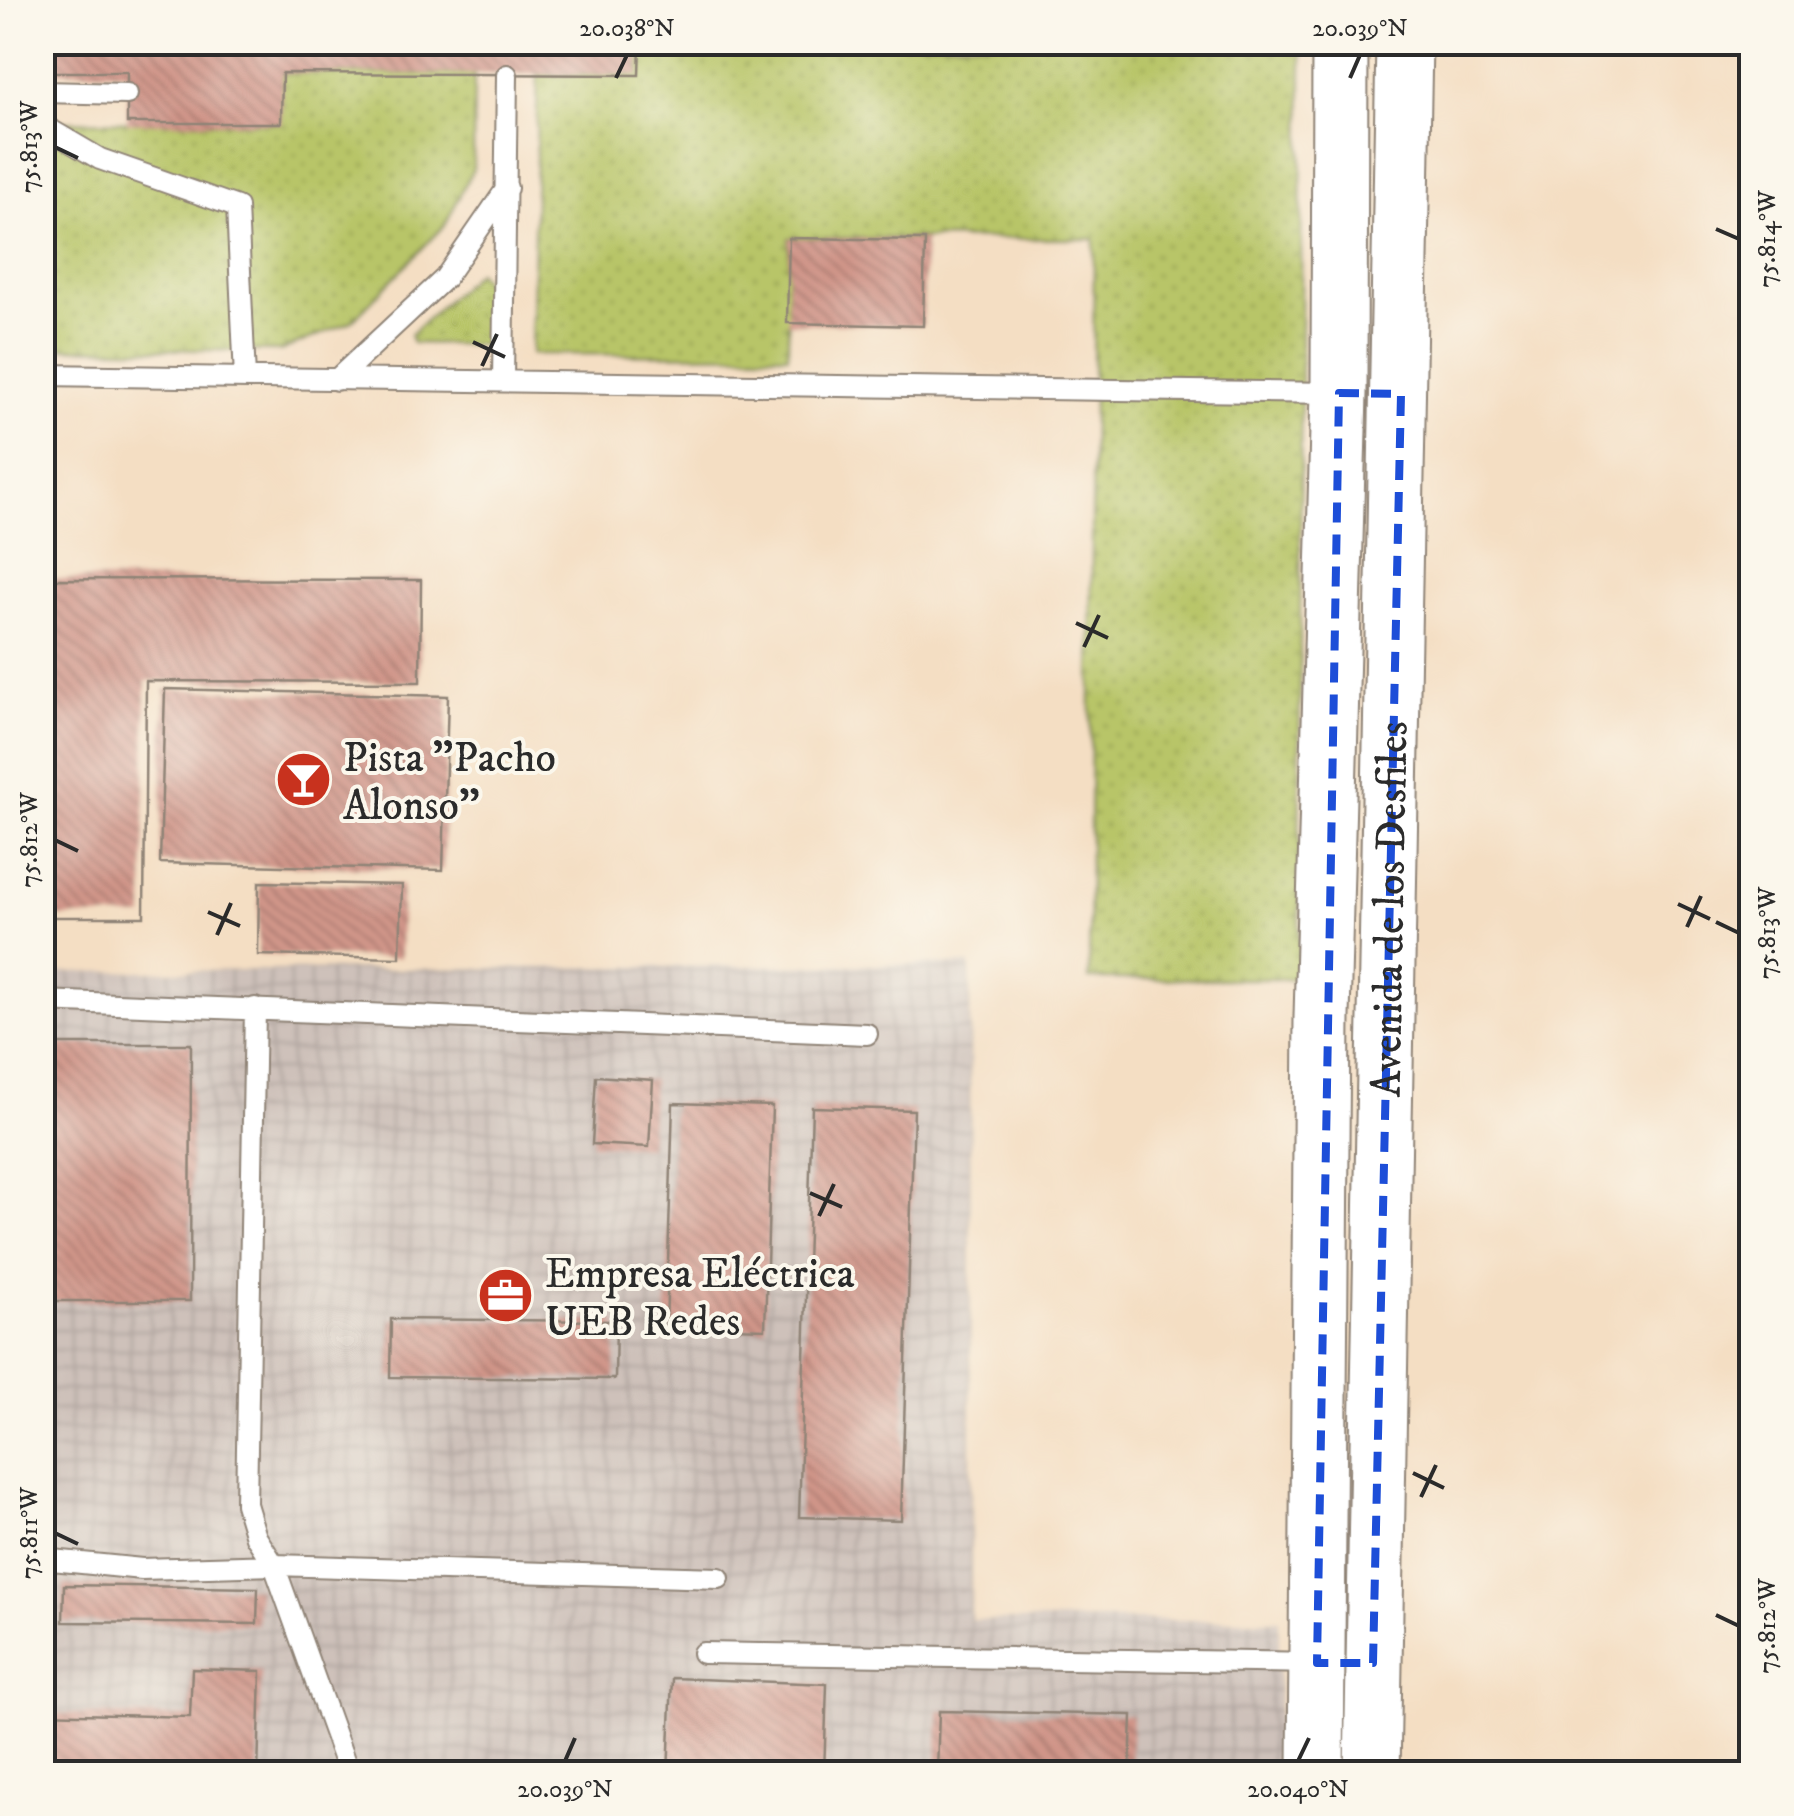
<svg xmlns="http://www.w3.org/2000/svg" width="1794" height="1816" viewBox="0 0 1794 1816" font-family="'IM FELL DW Pica',serif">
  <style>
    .industrial { fill: url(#industrial-grid) }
    .grass { fill: url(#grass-dots); stroke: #727849; stroke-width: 2.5 }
    .building { fill: url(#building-back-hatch) }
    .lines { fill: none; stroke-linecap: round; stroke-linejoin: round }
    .lane-casing { stroke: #908477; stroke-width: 24 }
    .highway-casing { stroke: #908477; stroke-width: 59 }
    .lane { stroke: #fff; stroke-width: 20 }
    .highway { stroke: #fff; stroke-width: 55 }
    .marked { fill: none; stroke: #1d4ed8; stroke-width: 8; stroke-dasharray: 20 12; stroke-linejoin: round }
    .ticks { fill: none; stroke: #2b2b2b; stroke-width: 4 }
    .labels { text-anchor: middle; stroke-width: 8; stroke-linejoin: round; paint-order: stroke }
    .poi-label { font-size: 42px; fill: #2b2b2b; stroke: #fbf7ec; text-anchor: start }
    .street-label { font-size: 42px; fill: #2b2b2b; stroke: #fbf7ec }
    .neatline { fill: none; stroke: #2b2b2b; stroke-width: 4 }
    .ticks-label { font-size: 25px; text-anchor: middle; fill: #2b2b2b }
  </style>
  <defs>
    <pattern id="industrial-grid" width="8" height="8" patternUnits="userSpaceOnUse" patternTransform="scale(2.5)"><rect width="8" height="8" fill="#cec1ba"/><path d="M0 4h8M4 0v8" fill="none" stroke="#b1a6a0"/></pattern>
    <pattern id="grass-dots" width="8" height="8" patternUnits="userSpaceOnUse" patternTransform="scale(2.5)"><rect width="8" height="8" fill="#b8c567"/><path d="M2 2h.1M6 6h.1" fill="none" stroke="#9ea95a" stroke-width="1.8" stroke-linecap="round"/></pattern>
    <pattern id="building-back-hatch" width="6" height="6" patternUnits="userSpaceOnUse" patternTransform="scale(2.5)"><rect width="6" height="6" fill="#d09589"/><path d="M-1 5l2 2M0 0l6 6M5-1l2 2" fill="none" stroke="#a97a70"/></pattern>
  </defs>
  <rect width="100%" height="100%" fill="#fbf7ec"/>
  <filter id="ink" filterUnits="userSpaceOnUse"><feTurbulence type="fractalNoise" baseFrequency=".01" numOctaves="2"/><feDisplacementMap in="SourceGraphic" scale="20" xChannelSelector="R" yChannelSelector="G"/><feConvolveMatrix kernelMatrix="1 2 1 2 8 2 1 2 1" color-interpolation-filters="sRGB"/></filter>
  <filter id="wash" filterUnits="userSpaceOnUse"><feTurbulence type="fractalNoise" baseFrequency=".0048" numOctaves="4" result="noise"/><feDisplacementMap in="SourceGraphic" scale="40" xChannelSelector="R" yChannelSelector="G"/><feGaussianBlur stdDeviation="2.25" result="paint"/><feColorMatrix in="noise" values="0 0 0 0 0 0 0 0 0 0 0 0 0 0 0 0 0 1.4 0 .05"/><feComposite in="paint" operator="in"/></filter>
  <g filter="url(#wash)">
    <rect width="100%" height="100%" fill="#f4dec3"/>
    <!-- industrial -->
    <path class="industrial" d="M970 964 971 1620H1279L1278 1773H43L42 972Z"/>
    <!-- grass -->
    <path class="grass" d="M983 42 1302 43 1299 979H1089L1094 239 789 238 788 355 531 354 538 75H639L640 44Z
      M282 73 474 74 473 169 445 225 351 322 280 351 43 348V121L280 123Z
      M477 272 486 283 483 345 413 343 410 335Z"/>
    <g id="blocks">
      <!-- building -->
      <path class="building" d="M42 42H640L639 75 282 73 281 123H127V72H42Z
        M789 238 925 240 923 326 787 323Z
        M42 579 421 580 420 682 146 681 144 917H42Z
        M165 689 448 696 443 870 160 863Z
        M259 882 402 885 400 958 258 955Z
        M42 1044H191L190 1301H42Z
        M596 1076 653 1080 649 1147 592 1144Z
        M673 1103 772 1106 765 1329 666 1326Z
        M812 1107 914 1110 901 1520 799 1517Z
        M391 1319 616 1321 615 1379 390 1377Z
        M64 1585 258 1588 257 1624 63 1622Z
        M192 1669 261 1671 258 1774H42V1713L190 1717Z
        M672 1678 827 1684 824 1774H668Z
        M939 1711 1132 1715 1130 1774H937Z"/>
    </g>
  </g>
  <g filter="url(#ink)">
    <use href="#blocks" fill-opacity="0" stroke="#908477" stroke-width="2.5"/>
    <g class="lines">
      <defs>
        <path id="lane" d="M42 92 127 94
          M42 125 100 159 237 207 245 378
          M42 375 1337 393
          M336 380 445 278 507 188
          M503 381 507 75
          M42 1001 867 1034
          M255 1008 246 1504 256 1537 274 1565 349 1774
          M42 1559 142 1569 274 1565 719 1578
          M703 1653 1316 1663"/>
        <g id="highway">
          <path d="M1316 1774 1322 1017 1339 393 1340 42"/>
          <path id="s1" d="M1372 1774 1404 42"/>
        </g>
      </defs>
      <!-- lane casing -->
      <use href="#lane" class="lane-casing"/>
      <!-- highway casing -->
      <use href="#highway" class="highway-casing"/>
      <!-- lane -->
      <use href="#lane" class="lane"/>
      <!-- highway -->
      <use href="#highway" class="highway"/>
    </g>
  </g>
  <!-- marked area -->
  <path class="marked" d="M1339 393 1401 394 1373 1663H1317Z"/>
  <!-- ticks -->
  <path class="ticks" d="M616 78 627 55M1350 78 1360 55M55 147 78 158M1716 229 1739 239M473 342 505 357M482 366 497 334M1076 623 1108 638M1084 647 1099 615M55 840 78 851M1678 904 1710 919M208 912 240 926M1716 922 1739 933M1687 927 1701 896M217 935 231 903M810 1193 842 1207M819 1216 834 1184M1413 1473 1444 1488M1421 1497 1436 1465M55 1533 78 1544M1716 1615 1739 1626M565 1761 575 1738M1298 1761 1309 1738"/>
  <!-- icons -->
  <defs>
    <symbol id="bar-disc" viewBox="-11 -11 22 22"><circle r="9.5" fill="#c8321e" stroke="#fbf7ec"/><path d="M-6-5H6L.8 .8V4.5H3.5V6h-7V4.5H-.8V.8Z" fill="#fff"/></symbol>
    <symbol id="office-disc" viewBox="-11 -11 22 22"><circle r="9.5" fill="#c8321e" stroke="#fbf7ec"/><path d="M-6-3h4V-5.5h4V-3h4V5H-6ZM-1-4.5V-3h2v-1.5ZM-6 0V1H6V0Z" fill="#fff"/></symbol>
  </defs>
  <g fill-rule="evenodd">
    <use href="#bar-disc" x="272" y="748" width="63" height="63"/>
    <use href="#office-disc" x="474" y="1264" width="63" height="63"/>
  </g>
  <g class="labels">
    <!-- poi labels -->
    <g class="poi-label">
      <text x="343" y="771">Pista "Pacho<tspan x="343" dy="48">Alonso"</tspan></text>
      <text x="545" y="1287">Empresa Eléctrica<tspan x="545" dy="48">UEB Redes</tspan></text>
    </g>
    <!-- street labels -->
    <g class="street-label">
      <text dy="15" stroke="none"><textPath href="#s1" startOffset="865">Avenida de los Desfiles</textPath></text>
    </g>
  </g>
  <!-- margin -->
  <rect width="1794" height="1816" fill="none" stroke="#fbf7ec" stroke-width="110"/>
  <rect x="55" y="55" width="1684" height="1706" class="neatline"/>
  <g class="ticks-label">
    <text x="627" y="36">20.038°N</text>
    <text x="1360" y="36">20.039°N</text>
    <text transform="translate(28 147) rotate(-90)" y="9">75.813°W</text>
    <text transform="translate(1766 239) rotate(-90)" y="9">75.814°W</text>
    <text transform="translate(28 840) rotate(-90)" y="9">75.812°W</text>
    <text transform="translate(1766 933) rotate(-90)" y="9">75.813°W</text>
    <text transform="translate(28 1533) rotate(-90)" y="9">75.811°W</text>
    <text transform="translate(1766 1626) rotate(-90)" y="9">75.812°W</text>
    <text x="565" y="1797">20.039°N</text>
    <text x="1298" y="1797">20.040°N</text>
  </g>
</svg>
